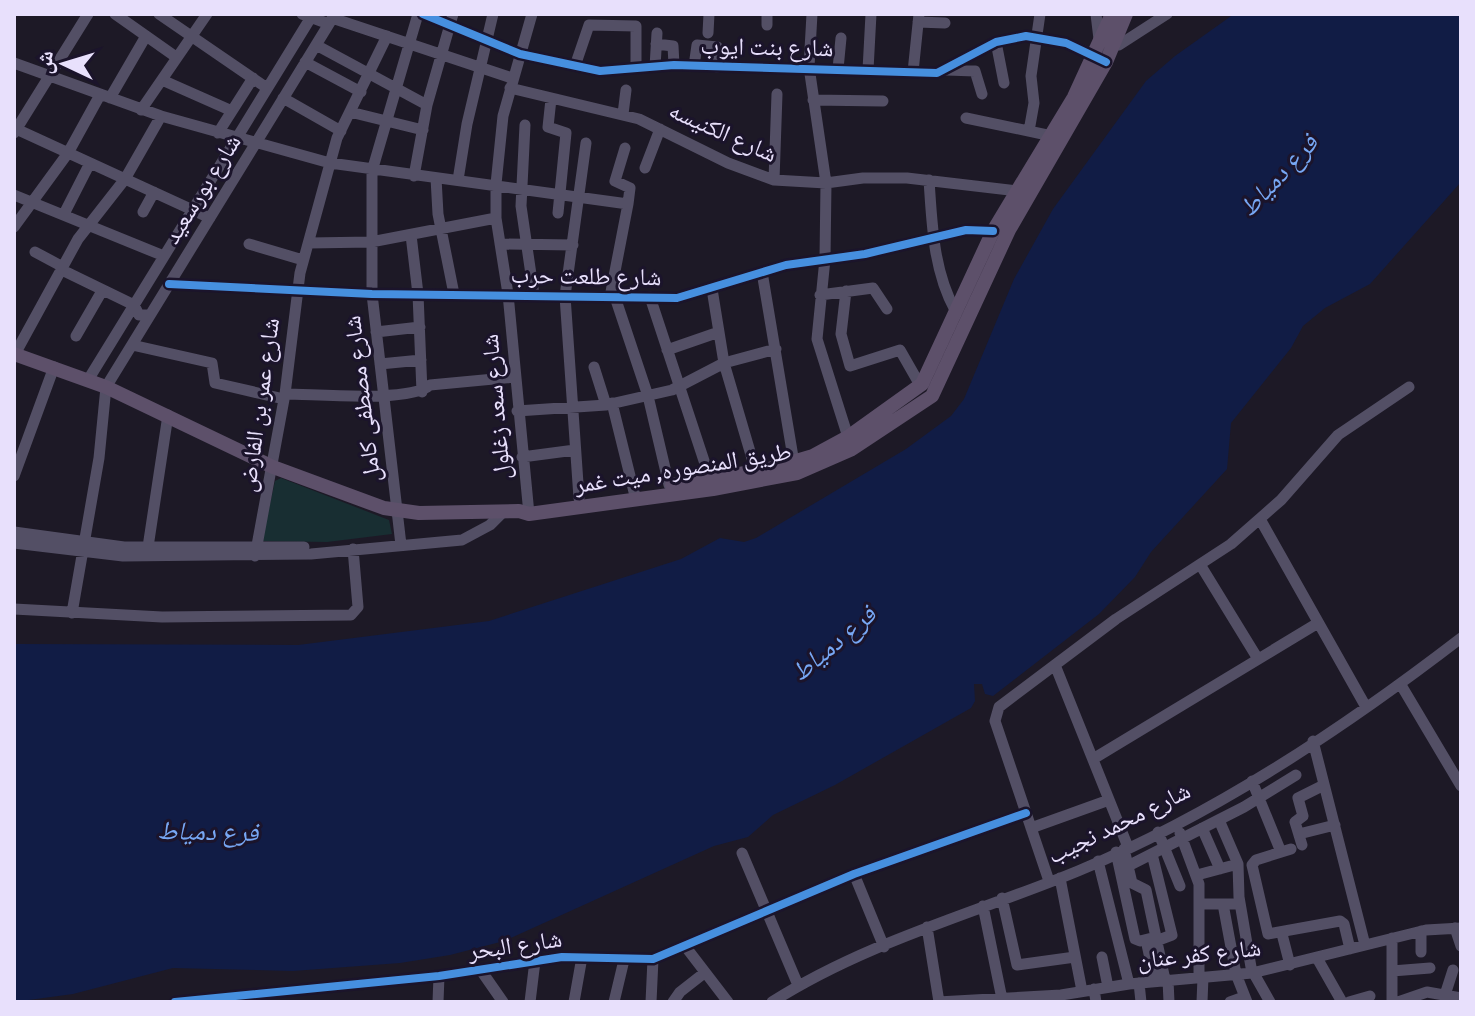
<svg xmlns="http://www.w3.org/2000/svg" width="1475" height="1016" viewBox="0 0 1475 1016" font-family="Signika,'Noto Naskh Arabic',sans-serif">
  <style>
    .green { fill: #182e32 }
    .water { fill: #111c45 }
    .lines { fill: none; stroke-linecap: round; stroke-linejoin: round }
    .minor { stroke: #534f65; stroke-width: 11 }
    .major { stroke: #5d506a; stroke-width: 14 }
    .cycleway-casing { stroke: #1b142b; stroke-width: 13 }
    .cycleway { stroke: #468fdf; stroke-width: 8 }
    .labels { text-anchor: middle; stroke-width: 6; stroke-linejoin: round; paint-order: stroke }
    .street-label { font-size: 24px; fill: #e8e0fc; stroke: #1b142b }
    .water-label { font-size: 26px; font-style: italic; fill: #77a7f4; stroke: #1b142b }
  </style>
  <rect width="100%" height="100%" fill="#1d1926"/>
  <!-- green -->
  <path class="green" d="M281 478 389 520 392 534 327 542 262 541 275 481Z"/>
  <!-- water -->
  <path class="water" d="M1234 14H1461V182L1370 284 1325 308 1303 326 1291 348 1231 423 1227 469 1151 552 1135 577 1099 614 993 696 985 694 982 684H974L975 701 971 708 835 785 773 815 748 837 714 846 504 941 450 955 400 963 293 971 173 968 73 994 14 1002V644L298 645 489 621 681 559 720 538 744 542 756 538 906 449 951 416 964 399 1014 279 1053 209 1146 81 1175 56Z"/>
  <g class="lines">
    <!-- minor -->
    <path class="minor" d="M115 14 176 57
      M159 14 267 88
      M302 14 329 24
      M423 14 520 54 600 71 674 65 937 73 996 42 1026 36 1066 43 1100 58
      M812 14 809 67 826 183 825 259 817 339 848 437
      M1096 14 1099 39 1119 45 1167 14
      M332 18 512 78
      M918 22 945 23
      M767 25V14
      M708 33 709 14
      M996 42 1004 83
      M656 44 673 46 674 65
      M316 45 427 105
      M305 62 361 92
      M14 63 161 116 330 163 628 204 610 297
      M575 66 589 25 636 26V68
      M694 66 697 45 717 47V67
      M655 67 657 33
      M838 69 841 38
      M868 70 871 14
      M947 70 975 71 982 94
      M913 72 919 14
      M162 80 232 111
      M510 88 639 119 728 163 774 180 826 183 863 178H907L1018 191
      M110 98 146 36
      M283 98 341 131
      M551 99 548 127 566 133 558 213
      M813 100 883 101
      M141 110 207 14
      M350 112 423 130
      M623 114 626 90
      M966 118 1052 136
      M525 125 521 206 534 295
      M14 128 210 218
      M1029 131 1034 103 1031 76 1040 14
      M14 133 88 14
      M218 133 253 78
      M625 148 615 181 630 188 628 204
      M645 168 660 129
      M414 176 427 105 453 14
      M436 178 438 214 454 294
      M458 180 467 124 493 14
      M774 180 777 94
      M929 180C932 223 933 270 955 310
      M14 195 164 256
      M143 212 154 192
      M64 214 90 163
      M14 227 68 153 100 95
      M411 235 418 294 422 392
      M309 243 371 242 496 218
      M249 244 303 260
      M500 244 573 245
      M35 252 63 267
      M62 270 134 305 139 315H149
      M762 272 794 463
      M169 284 372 294 677 298 786 265 865 254 966 230 993 231
      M712 289 724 363 756 472
      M846 291 841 334 850 366 900 350 920 385
      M820 295 873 288 887 309
      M615 297 648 396 669 485
      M650 297 712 485
      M376 332 420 327
      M76 336 102 291
      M132 345 212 363 215 383 284 399
      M667 350 719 332
      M15 354 78 239 125 179 161 116
      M380 364 421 360
      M594 367 606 405
      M88 380 313 14
      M285 394C316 394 409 403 430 385L515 377
      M612 403 636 500
      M517 411 606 405 672 390 724 363 776 349
      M522 457 575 450
      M14 476 54 367
      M579 498 565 296 586 143
      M529 514 508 294 496 218V184L503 116 532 14
      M1260 519 1366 707
      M14 532 124 547H304
      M14 543 123 556 311 554 462 540 490 525 503 512
      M401 545 372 294V171L418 14
      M148 547 168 415
      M255 556 285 394 300 273 337 138 387 36
      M1201 566 1258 659
      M14 609 162 617 351 615 358 607 353 549
      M72 613 99 458 106 387 335 14
      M1055 665 1128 847
      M1401 685 1461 786
      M1313 741 1365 945
      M1093 759 1318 623
      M1252 781 1281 852
      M1219 820 1238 864 1239 897 1252 973
      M1031 828 1109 800
      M1202 828 1220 869
      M1158 832 1180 886
      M1180 833 1199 884V977
      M1299 834 1335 825
      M1302 845 1295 822 1303 816 1298 798 1324 785
      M1124 849 1132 883 1146 890 1165 980
      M1291 849 1256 860 1252 865 1268 934 1340 921 1344 924 1350 949
      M1116 852 1135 939 1140 941 1156 937
      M742 853 798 985
      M1152 854 1172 935 1156 941
      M1098 861 1129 984
      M1128 866 1244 807 1296 775
      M854 874 884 947
      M1197 875 1238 864
      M1060 878 1082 991
      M1049 881 995 721 999 707 1116 619 1231 544 1281 500 1338 435 1409 387
      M1002 898 1017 965 1075 957
      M1199 904H1240
      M1223 904 1236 974 1247 1002
      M983 906 1002 999
      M927 927 939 1002
      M1455 928 1461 946
      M1282 934 1290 965
      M1146 940 1155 981
      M685 946 728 1002
      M1421 952V931
      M1102 957 1108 987
      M1317 958 1342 1002
      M480 969 503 1002
      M1392 971 1430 968
      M1253 972 1270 1002
      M1168 980 1169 1002
      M1139 983 1141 1002
      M1094 989 1096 1002
      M1445 995 1453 970
      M175 1002 439 976 562 957 653 959 854 874 1026 813
      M438 1002 439 976
      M530 1002 535 961
      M574 1002 582 957
      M614 1002 624 960
      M651 1002 653 959
      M673 1002 680 992 703 974
      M772 1002C866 942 976 913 1078 871 1215 814 1344 728 1461 638
      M938 1002 1061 995 1129 984 1252 973 1426 930 1461 928
      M1202 1002 1203 977
      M1230 1002 1244 997
      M1349 1002 1370 996
      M1392 1002V938
      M1398 1002 1427 992 1461 998"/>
    <!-- major -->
    <path class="major" d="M14 354 106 387 273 467 384 508 419 513 519 511 529 514 713 489 797 473 852 449 932 396 1009 230 1106 62 1126 14
      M672 485 769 469 813 456 848 437 922 384 993 231 1074 97 1112 14"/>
    <defs>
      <path id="cycleway" d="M423 14 520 54 600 71 674 65 937 73 996 42 1026 36 1066 43 1106 62
        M169 284 372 294 677 298 786 265 865 254 966 230 993 231
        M175 1002 439 976 562 957 653 959 854 874 1026 813"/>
    </defs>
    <!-- cycleway casing -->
    <use href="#cycleway" class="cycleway-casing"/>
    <!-- cycleway -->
    <use href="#cycleway" class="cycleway"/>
  </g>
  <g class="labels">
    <!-- street labels -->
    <g class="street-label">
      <text transform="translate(767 47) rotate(1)" y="8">شارع بنت ايوب</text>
      <text transform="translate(723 132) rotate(24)" y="8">شارع الكنيسه</text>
      <text transform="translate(202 189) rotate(-58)" y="8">شارع بورسعيد</text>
      <text transform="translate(586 276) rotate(1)" y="8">شارع طلعت حرب</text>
      <text transform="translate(362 399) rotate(-97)" y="8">شارع مصطفى كامل</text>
      <text transform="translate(259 405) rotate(-82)" y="8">شارع عمر بن الفارض</text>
      <text transform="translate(496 407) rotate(-95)" y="8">شارع سعد زغلول</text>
      <text transform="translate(683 468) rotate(-9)" y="8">طريق المنصوره, ميت غمر</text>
      <text transform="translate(1119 823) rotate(-26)" y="8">شارع محمد نجيب</text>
      <text transform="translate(515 945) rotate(-8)" y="8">شارع البحر</text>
      <text transform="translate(1199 954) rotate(-6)" y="8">شارع كفر عنان</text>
    </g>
    <!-- water labels -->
    <g class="water-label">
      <text transform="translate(1278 175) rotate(-47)" y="9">فرع دمياط</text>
      <text transform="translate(833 643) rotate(-40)" y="9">فرع دمياط</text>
      <text transform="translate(208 831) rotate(1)" y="9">فرع دمياط</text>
    </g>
  </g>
  <!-- border -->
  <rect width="1475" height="1016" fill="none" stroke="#e8e0fc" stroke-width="32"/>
  <!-- north arrow -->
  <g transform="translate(64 64) rotate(274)" stroke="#1b142b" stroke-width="6" paint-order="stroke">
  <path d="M0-6L14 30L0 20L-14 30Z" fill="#e8e0fc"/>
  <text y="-12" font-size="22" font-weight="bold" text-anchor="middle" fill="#e8e0fc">ش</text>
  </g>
</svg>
